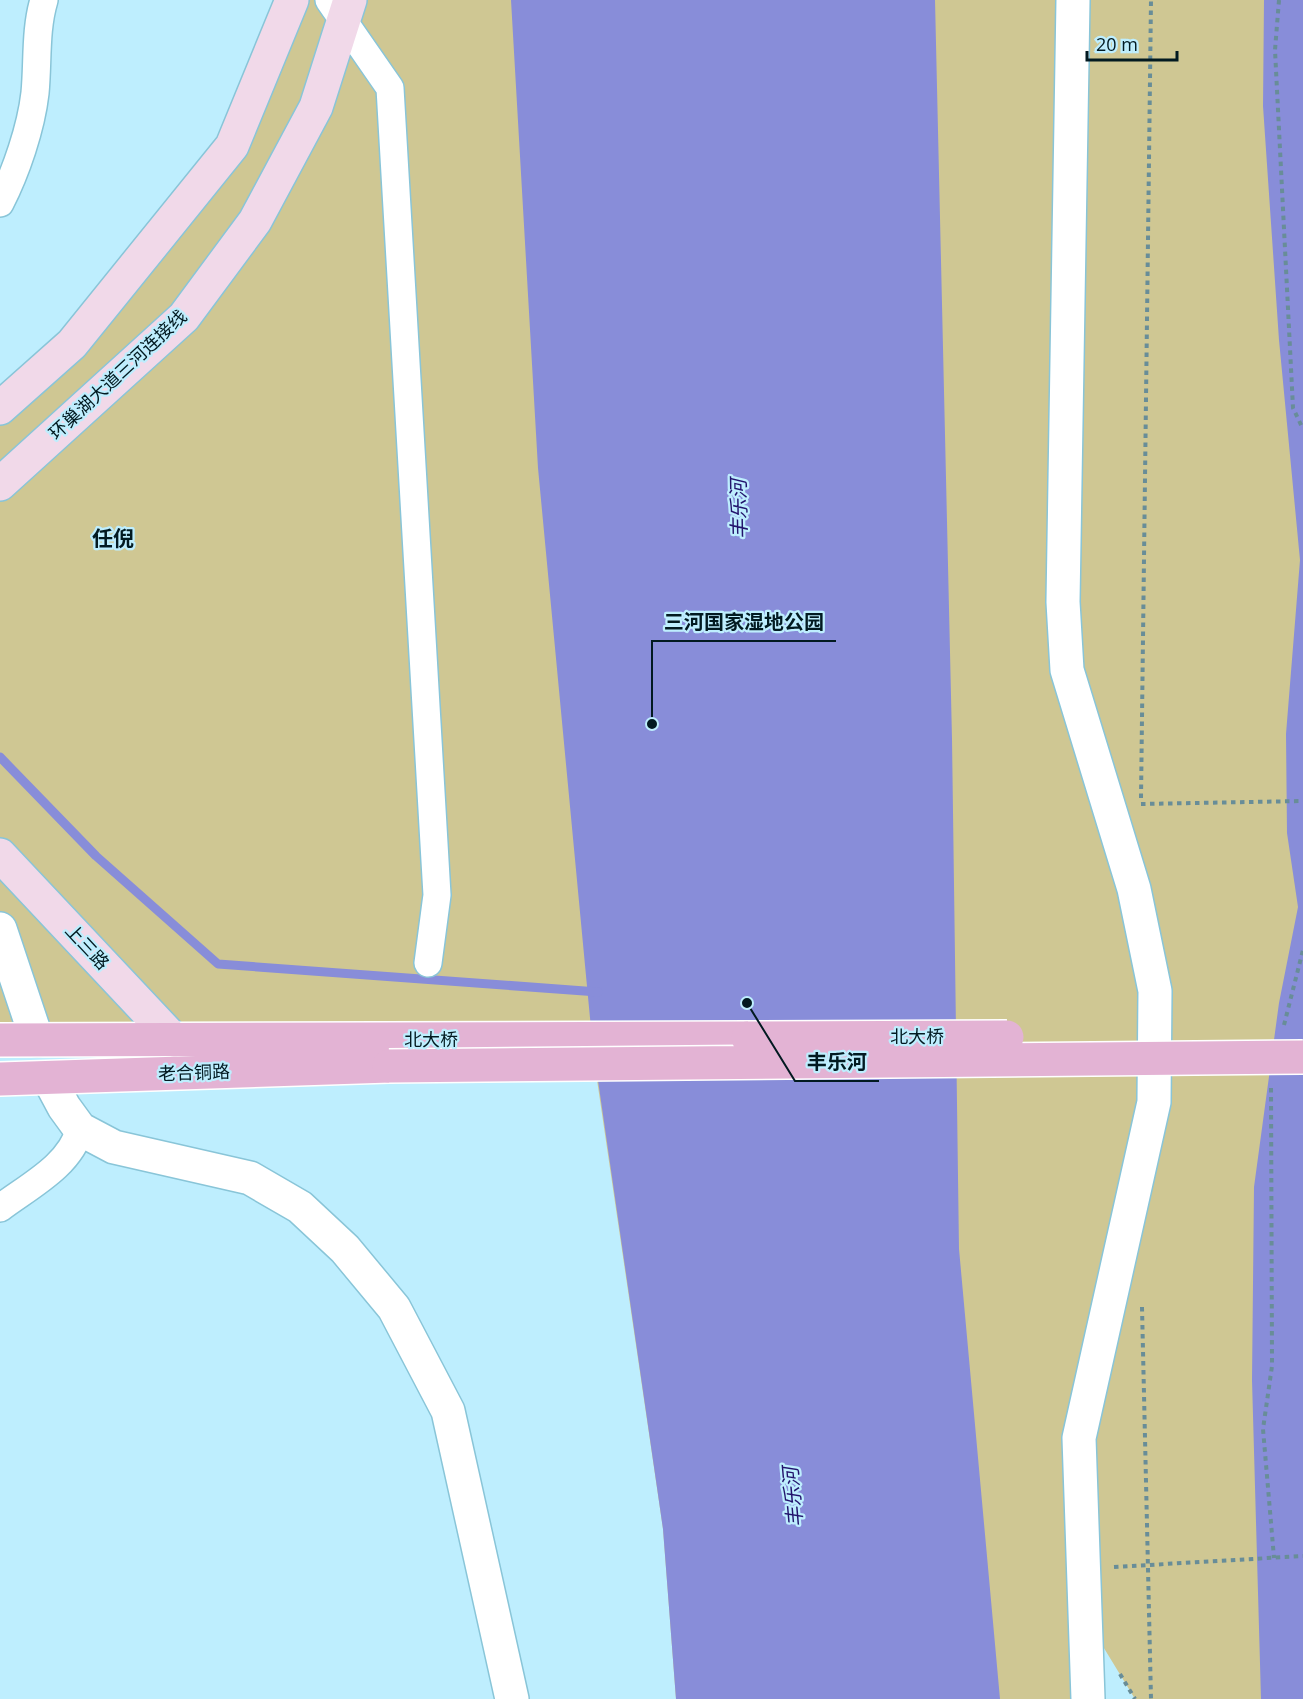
<svg xmlns="http://www.w3.org/2000/svg" width="1303" height="1699" viewBox="0 0 1303 1699" font-family="'Open Sans','Noto Sans SC',sans-serif">
  <style>
    .green { fill: #cfc793 }
    .water { fill: #888dd9 }
    .lines { fill: none; stroke-linecap: round; stroke-linejoin: round }
    .stream { stroke: #888dd9; stroke-width: 9 }
    .minor-casing { stroke: #89c5d8; stroke-width: 30 }
    .tertiary-casing { stroke: #89c5d8; stroke-width: 36 }
    .secondary-casing { stroke: #89c5d8; stroke-width: 36 }
    .primary-casing { stroke: #fff; stroke-width: 36 }
    .path { stroke: #688d98; stroke-width: 4; stroke-dasharray: 4.5 4.5; stroke-linecap: butt }
    .minor { stroke: #fff; stroke-width: 27 }
    .tertiary { stroke: #fff; stroke-width: 33 }
    .secondary { stroke: #f1d9e9; stroke-width: 33 }
    .primary { stroke: #e3b3d4; stroke-width: 33 }
    .primary-bridge-casing { stroke: #fff; stroke-width: 36; stroke-linecap: butt }
    .primary-bridge { stroke: #e3b3d4; stroke-width: 33 }
    .labels { text-anchor: middle; stroke-width: 4.5; stroke-linejoin: round; paint-order: stroke }
    .street-label { font-size: 18px; fill: #021a21; stroke: #beeefe }
    .water-label { font-size: 20px; font-style: italic; fill: #22136c; stroke: #beeefe }
    .quarter-label { font-size: 21px; font-weight: bold; fill: #021a21; stroke: #beeefe }
    .leader { fill: none; stroke: #021a21; stroke-width: 2 }
    .callout-dot { fill: #021a21; stroke: #beeefe; stroke-width: 2 }
    .callout-label { font-size: 20px; text-anchor: middle; font-weight: bold; fill: #021a21; stroke: #beeefe; stroke-width: 4.5; stroke-linejoin: round; paint-order: stroke }
  </style>
  <rect width="100%" height="100%" fill="#beeefe"/>
  <!-- green -->
  <path class="green" d="M292 0H1303V1699H1135L1085 1617 1088 1699H676L663 1529 591 1039 0 1040V408L232 146Z"/>
  <!-- water -->
  <path class="water" d="M511 0H935L952 739 959 1249 1000 1699H676L663 1529 592 1039 538 468Z
    M1264 0H1303V1699H1261L1252 1380 1254 1187 1279 1003 1298 907 1287 833 1286 734 1300 560 1279 340 1263 106Z"/>
  <g class="lines">
    <!-- stream -->
    <path class="stream" d="M0 757 96 856 218 964 598 992"/>
    <defs>
      <path id="minor" d="M329 0 390 88 437 895 428 963
        M0 203C16 172 31 128 35 93 38 62 35 30 44 0
        M0 1208C29 1186 70 1166 80 1129"/>
      <path id="tertiary" d="M1073 0 1063 602 1067 670 1134 889 1155 991 1154 1102 1079 1438 1088 1699
        M0 929 37 1040
        M49 1079 64 1107 80 1129 114 1147 250 1178 300 1207 345 1249 394 1308 448 1411 512 1699"/>
      <path id="secondary" d="M0 408 72 344 232 146 292 0
        M0 484 184 317 255 221 316 107 350 0
        M0 855 174 1040"/>
      <path id="primary" d="M0 1040 748 1038
        M0 1079 389 1066"/>
    </defs>
    <!-- minor casing -->
    <use href="#minor" class="minor-casing"/>
    <!-- tertiary casing -->
    <use href="#tertiary" class="tertiary-casing"/>
    <!-- secondary casing -->
    <use href="#secondary" class="secondary-casing"/>
    <!-- primary casing -->
    <use href="#primary" class="primary-casing"/>
    <!-- path -->
    <path class="path" d="M1279 0 1275 50 1293 408 1303 429
      M1141 798 1151 0
      M1141 804 1303 801
      M1284 1025 1303 950
      M1271 1088 1272 1366 1263 1429 1274 1558
      M1142 1307 1151 1699
      M1114 1567 1303 1556
      M1120 1674 1135 1699"/>
    <!-- minor -->
    <use href="#minor" class="minor"/>
    <!-- tertiary -->
    <use href="#tertiary" class="tertiary"/>
    <!-- secondary -->
    <use href="#secondary" class="secondary"/>
    <!-- primary -->
    <use href="#primary" class="primary"/>
    <defs>
      <path id="primary-bridge" d="M748 1038 1007 1037
        M389 1066 1303 1057"/>
    </defs>
    <!-- primary-bridge casing -->
    <use href="#primary-bridge" class="primary-bridge-casing"/>
    <!-- primary-bridge -->
    <use href="#primary-bridge" class="primary-bridge"/>
  </g>
  <g class="labels">
    <!-- street labels -->
    <g class="street-label">
      <text transform="translate(118 375) rotate(-43)" y="6">环巢湖大道三河连接线</text>
      <text transform="translate(87 947) rotate(47)" y="6">上三路</text>
      <text x="917" y="1043">北大桥</text>
      <text x="431" y="1046">北大桥</text>
      <text transform="translate(194 1073) rotate(-2)" y="6">老合铜路</text>
    </g>
    <!-- water labels -->
    <g class="water-label">
      <text transform="translate(739 509) rotate(-91)" y="7">丰乐河</text>
      <text transform="translate(793 1497) rotate(-95)" y="7">丰乐河</text>
    </g>
    <!-- quarter labels -->
    <g class="quarter-label">
      <text x="113" y="546">任倪</text>
    </g>
  </g>
  <!-- callouts -->
  <path class="leader" d="M652 724L652 641H836M747 1003L795 1081H879"/>
  <g class="callout-dot">
    <circle cx="652" cy="724" r="6"/>
    <circle cx="747" cy="1003" r="6"/>
  </g>
  <g class="callout-label">
    <text x="744" y="629">三河国家湿地公园</text>
    <text x="837" y="1069">丰乐河</text>
  </g>
  <!-- scale -->
  <path d="M1087 51v9h90v-9" fill="none" stroke="#021a21" stroke-width="3"/>
  <text x="1096" y="51" font-size="18" fill="#021a21" stroke="#beeefe" stroke-width="4.5" paint-order="stroke">20 m</text>
</svg>
